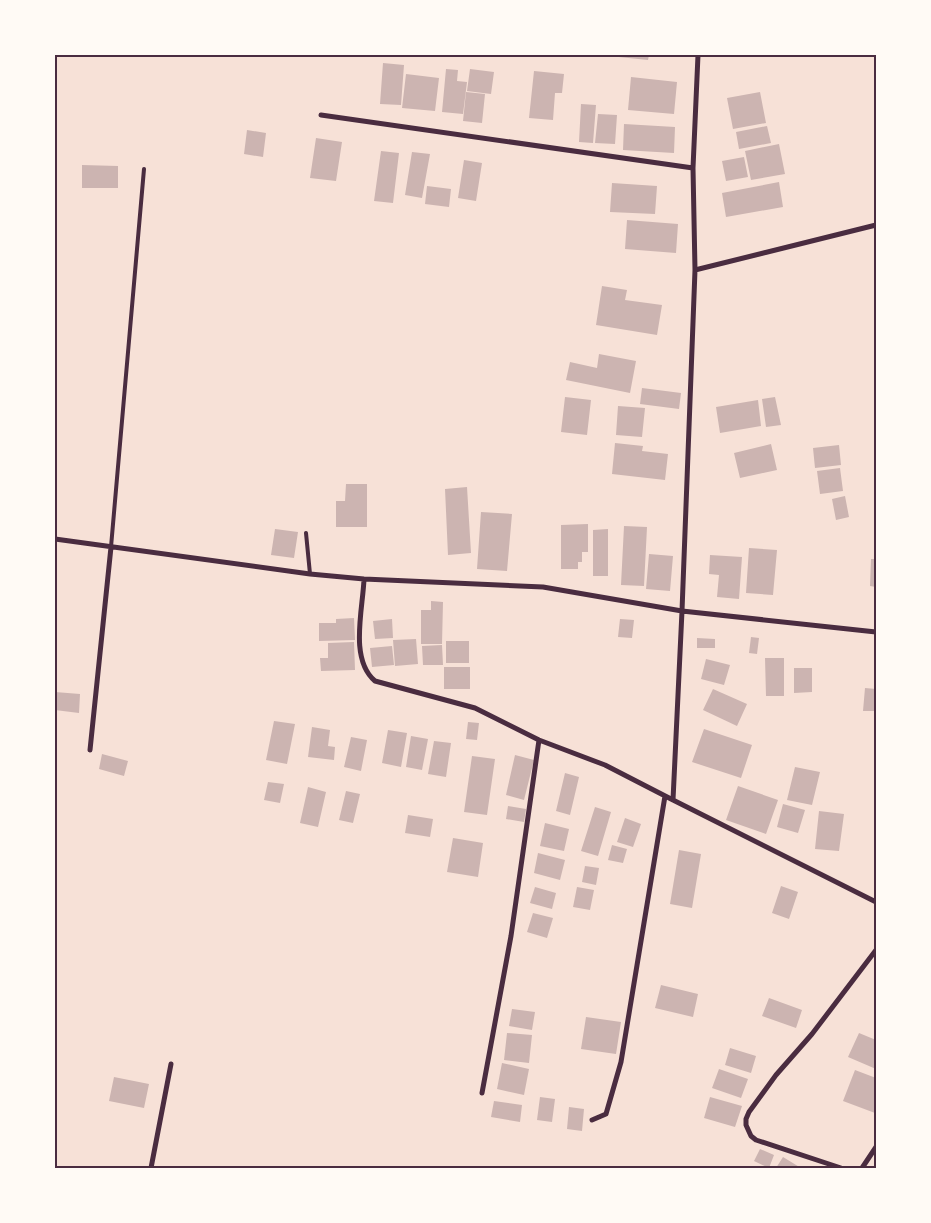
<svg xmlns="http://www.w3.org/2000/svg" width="931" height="1223" viewBox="0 0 931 1223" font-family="'Playfair Display',serif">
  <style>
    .building { fill: #ccb4b1 }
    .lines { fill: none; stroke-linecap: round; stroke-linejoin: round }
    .service { stroke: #4a2c40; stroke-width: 4 }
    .minor { stroke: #4a2c40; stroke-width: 5 }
    .neatline { fill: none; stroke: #4a2c40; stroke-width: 2 }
  </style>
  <rect width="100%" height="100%" fill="#f7e1d7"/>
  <!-- building -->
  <path class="building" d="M609 55H649L648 60 609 56Z
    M383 63 404 65 401 105 380 104Z
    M446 69 458 70 457 81 467 82 463 114 442 112Z
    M470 69 494 72 491 94 467 91Z
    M534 71 564 74 562 93H555L553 120 529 118Z
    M406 74 439 78 435 111 402 108Z
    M631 77 677 82 674 114 628 110Z
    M466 92 485 94 482 123 463 121Z
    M760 92 766 123 733 129 727 98Z
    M581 104 596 105 593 143 579 142Z
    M598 114 617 115 615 144 595 143Z
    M624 124 675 127 674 153 623 150Z
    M767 126 771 143 739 149 736 132Z
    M247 130 266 133 263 157 244 154Z
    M316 138 342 142 336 181 310 178Z
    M779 144 785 174 751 180 745 151Z
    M381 151 399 153 393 203 374 201Z
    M412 152 430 154 422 198 405 195Z
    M744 157 748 177 726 181 722 161Z
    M464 160 482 163 476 201 458 198Z
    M82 165 118 166V188H82Z
    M779 182 783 207 726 217 722 193Z
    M612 183 657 186 655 214 610 212Z
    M427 186 451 189 449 207 425 204Z
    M627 220 678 224 676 253 625 249Z
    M602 286 627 290 625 300 662 305 657 335 596 325Z
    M599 354 636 361 630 393 566 380 570 362 597 368Z
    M642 388 681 393 679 409 640 404Z
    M565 397 591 400 587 435 561 432Z
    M775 397 781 425 766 427 762 399Z
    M758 400 761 426 720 433 716 407Z
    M618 406 645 408 642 437 616 435Z
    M615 443 643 446 642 451 668 454 665 480 612 474Z
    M771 444 777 470 740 478 734 453Z
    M839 445 841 465 815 468 813 448Z
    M840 468 843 491 820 494 817 471Z
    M346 484H367V527H336V501H345Z
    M467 487 471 553 448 555 445 489Z
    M845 496 849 517 836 520 832 499Z
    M481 512 512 514 507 571 477 569Z
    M588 524V552H582V562H578V569H561V525Z
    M624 526 647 527 644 586 621 585Z
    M275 529 298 532 294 558 271 555Z
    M608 529V576H593V530Z
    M749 548 777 550 773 595 746 593Z
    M649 554 673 556 670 591 646 589Z
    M710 555 742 557 739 599 717 597 719 575 709 574Z
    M871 559H876V587L870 586Z
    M431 601 443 602 442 644H421V610H431Z
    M354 618 355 640 319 641V623H336V619Z
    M392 619 393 638 375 639 373 621Z
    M620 619 634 620 632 638 618 637Z
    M751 637 759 638 757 654 749 653Z
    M697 638 715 639V648H697Z
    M416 639 418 664 395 666 393 640Z
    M446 641H469V663H446Z
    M354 642 355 670 321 671 320 658H328V643Z
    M442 645 443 665H423L422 646Z
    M392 646 394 665 372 667 370 648Z
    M765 658H784V696H766Z
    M706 659 730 665 724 685 701 679Z
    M444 667H470V689H444Z
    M794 668H812V692L794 693Z
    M865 688 876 689V711H863Z
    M713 689 747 704 737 726 703 710Z
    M55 692 80 694 79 713 55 710Z
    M274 721 295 724 287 764 266 760Z
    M468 722 479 723 477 740 466 739Z
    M312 727 330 730 328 746 335 747 334 760 308 757Z
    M704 729 752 745 741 778 692 762Z
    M388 730 407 733 401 767 382 763Z
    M411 736 428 739 422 770 406 767Z
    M351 737 367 740 361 771 344 767Z
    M434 741 451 743 446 777 428 774Z
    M102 754 128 761 124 776 99 769Z
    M515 755 534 760 524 800 506 795Z
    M472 756 495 759 487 815 464 812Z
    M795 767 820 772 812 805 787 800Z
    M565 773 579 777 570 815 556 811Z
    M268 782 284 784 280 803 264 800Z
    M738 786 778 800 766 834 726 820Z
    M308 787 326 792 318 827 300 823Z
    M346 791 360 794 353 823 339 820Z
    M783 804 805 810 798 833 777 827Z
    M508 806 526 809 524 822 506 819Z
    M595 807 611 812 598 856 581 851Z
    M819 811 844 814 839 851 815 849Z
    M408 815 433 819 430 837 405 833Z
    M625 818 641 824 633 847 617 842Z
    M545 823 569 829 564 851 540 846Z
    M453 838 483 843 478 877 447 872Z
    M612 845 627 849 623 863 608 860Z
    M679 850 701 854 692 908 670 904Z
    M538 853 565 860 560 880 534 873Z
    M585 866 599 868 596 885 582 882Z
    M781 886 798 892 789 919 772 913Z
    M535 887 556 893 552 909 530 903Z
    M577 887 594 890 590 910 573 907Z
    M533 913 553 918 547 938 527 932Z
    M661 985 698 994 693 1017 655 1008Z
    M769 998 802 1010 796 1028 762 1016Z
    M512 1009 535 1012 532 1030 509 1026Z
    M586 1017 621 1022 616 1054 581 1049Z
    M507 1033 532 1035 529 1063 504 1060Z
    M859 1033 876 1040V1069L848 1057Z
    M730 1048 756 1056 751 1073 725 1065Z
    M502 1063 529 1069 524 1095 497 1089Z
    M719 1069 748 1079 741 1098 712 1088Z
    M855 1070 876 1078 875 1113 843 1101Z
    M114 1077 149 1084 144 1108 109 1101Z
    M540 1097 555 1099 552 1122 537 1120Z
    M710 1097 742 1106 735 1127 704 1118Z
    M494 1101 522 1105 520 1122 491 1117Z
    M569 1107 584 1109 582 1131 567 1129Z
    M760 1149 774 1155 769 1168 754 1161Z
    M783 1157 801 1168H776Z"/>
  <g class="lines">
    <!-- service -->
    <path class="service" d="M306 533 310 574
      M111 547 144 169"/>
    <!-- minor -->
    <path class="minor" d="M698 55 693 168 695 270 682 611 673 800 876 902
      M321 115 693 168
      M695 270 876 225
      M55 539 310 574 364 579 543 587 682 611 876 632
      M364 579C363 609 349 659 375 681L475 708 539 740 605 765 673 800
      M90 750 111 547
      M482 1093 511 936 539 740
      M592 1120 606 1114 621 1062 665 796
      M151 1168 171 1064
      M841 1168 756 1140 751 1136 746 1125V1119L749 1112 776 1075 812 1034 876 950
      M862 1168 876 1147"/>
  </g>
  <!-- border -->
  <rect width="931" height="1223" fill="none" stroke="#fffaf5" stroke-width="112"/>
  <rect x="56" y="56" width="819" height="1111" class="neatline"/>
</svg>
